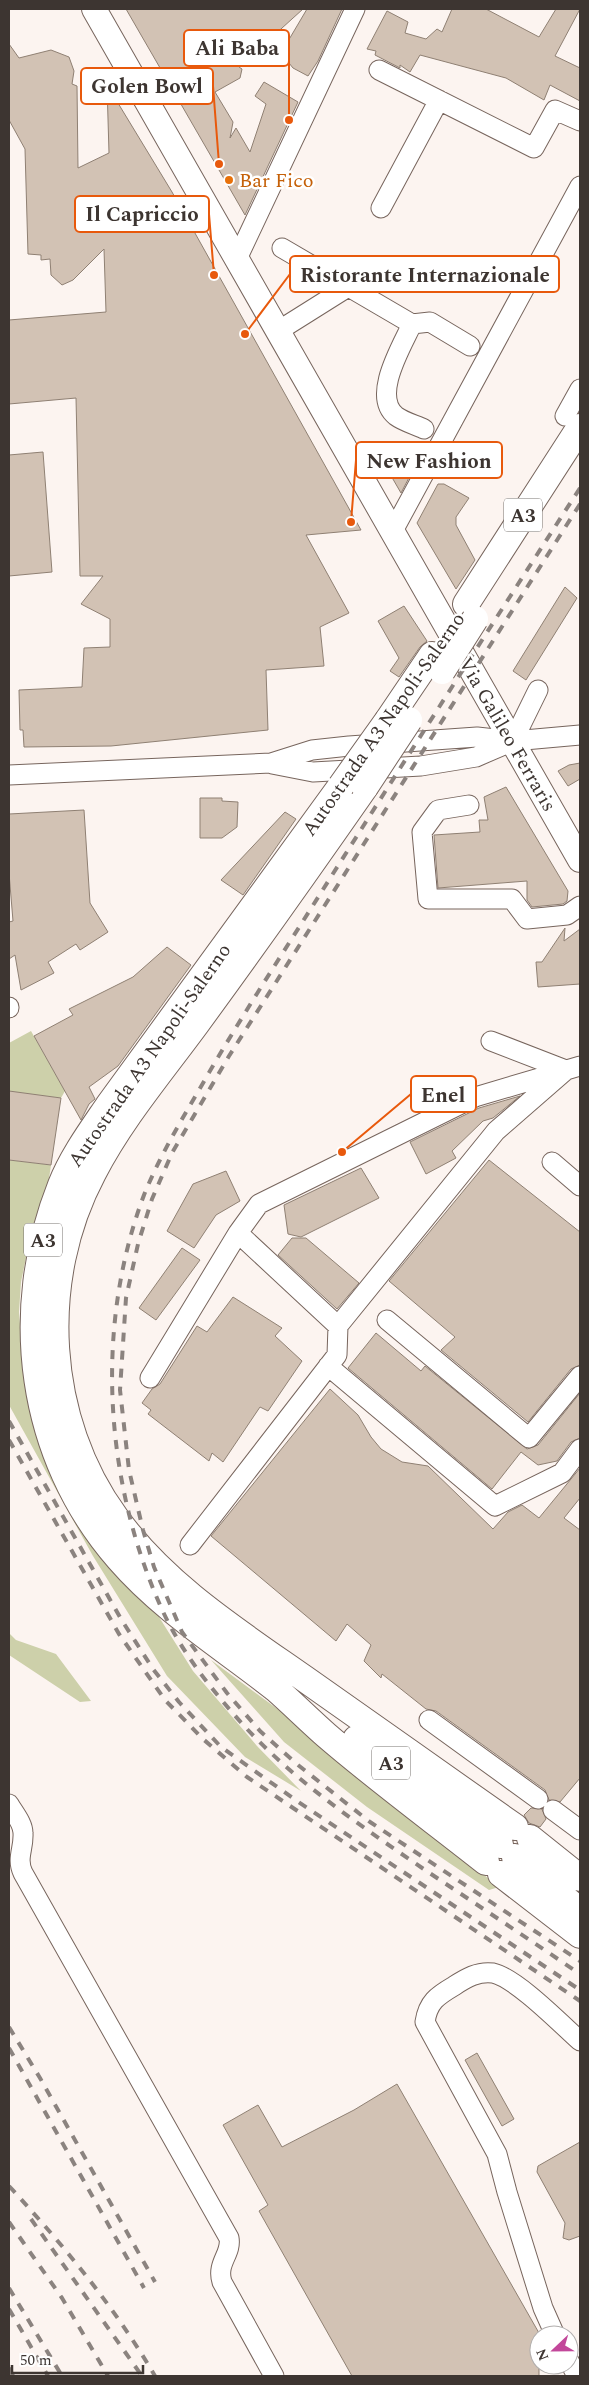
<svg xmlns="http://www.w3.org/2000/svg" width="589" height="2385" viewBox="0 0 589 2385" font-family="Spectral,serif">
  <style>
    .green { fill: #cdd0aa }
    .building { fill: #d2c2b4; stroke: #8f8073 }
    .lines { fill: none; stroke-linecap: round; stroke-linejoin: round }
    .minor-casing { stroke: #77655d; stroke-width: 21 }
    .major-casing { stroke: #77655d; stroke-width: 26 }
    .highway-casing { stroke: #77655d; stroke-width: 28 }
    .minor { stroke: #fff; stroke-width: 19 }
    .major { stroke: #fff; stroke-width: 24 }
    .highway { stroke: #fff; stroke-width: 26 }
    .rail { stroke: #8b837f; stroke-width: 4; stroke-dasharray: 9 9; stroke-linecap: butt }
    .highway-bridge-casing { stroke: #77655d; stroke-width: 28; stroke-linecap: butt }
    .highway-bridge { stroke: #fff; stroke-width: 26 }
    .food-dot { fill: #e8710a; stroke: #fff; stroke-width: 2 }
    .labels { text-anchor: middle; stroke-width: 5; stroke-linejoin: round; paint-order: stroke }
    .shield { fill: #fff; stroke: #77726f; stroke-width: 1 }
    .shield-label { font-size: 19px; font-weight: bold; fill: #3d3531 }
    .food-label { font-size: 20px; fill: #c56008; stroke: #fff; text-anchor: start }
    .street-label { font-size: 20px; fill: #3d3531; stroke: #fff }
    .leader { fill: none; stroke: #e8590c; stroke-width: 2 }
    .callout-dot { fill: #e8590c; stroke: #fff; stroke-width: 2 }
    .callout { fill: #fff; stroke: #e8590c; stroke-width: 2 }
    .callout-label { font-size: 21px; text-anchor: middle; font-weight: bold; fill: #3d3531 }
  </style>
  <rect width="100%" height="100%" fill="#fcf4f0"/>
  <!-- green -->
  <path class="green" d="M31 1031 65 1091 61 1098 9 1092V1043Z
    M9 1160 51 1165 47 1192 27 1253 21 1282 19 1312 25 1381 154 1609 193 1671 257 1746 301 1791 245 1757 167 1676 93 1556 9 1405Z
    M9 1633 16 1640 56 1654 91 1701 80 1702 9 1655Z
    M211 1660 283 1713 499 1887 489 1890 367 1807 284 1742Z"/>
  <!-- building -->
  <path class="building" d="M126 9H303L239 67 242 69 240 78 215 92 233 122 230 138 236 128 250 152 266 104 255 96 264 82 298 102 245 215Z
    M307 9H342L318 61 308 76 293 68 281 53Z
    M452 9H486L539 37 556 9H580L555 56 580 68V101L550 85 544 100 506 78 420 55 410 72 400 65V68L375 55 376 51 367 49 387 11 408 22 405 33 426 39 437 29 442 32Z
    M9 44 19 58 51 50 69 57 74 71 72 84 77 86 78 168 109 153 107 85 172 192 361 530 306 535 349 613 320 627 324 666 266 670 268 730 111 746 24 747 23 730H20L19 690 82 687 84 648 110 647V619L81 604 103 576H80L76 398 9 404V320L106 312 104 249 73 280 62 285 51 275 50 259 41 260V255L28 254 25 149 9 120Z
    M43 452 52 572 9 576V455Z
    M395 461 413 470 401 493 390 474Z
    M438 484H444L469 498 456 517V525L475 560 456 589 417 523Z
    M565 587 577 598 526 680 513 671Z
    M404 606 427 641 420 647 399 677 390 671 399 658 378 621Z
    M580 763V779L568 786 558 771 569 765Z
    M506 787 568 891 567 901 563 904 532 907 527 900V881L438 888 434 835 480 832 479 820H488L484 797Z
    M200 798H222V801L238 802 237 827 222 838H200Z
    M84 810 90 903 108 932 80 950 76 944 48 962 54 973 21 990 15 955 9 959V922L13 921 9 873V814Z
    M285 812 296 819 243 895 221 880Z
    M565 928 564 941 580 929V984L538 987 536 962H542Z
    M167 947 191 965 118 1066 89 1087 95 1099 89 1104 81 1120 34 1036 73 1015 69 1009 133 977Z
    M9 1091 61 1098 51 1165 9 1160Z
    M520 1096 493 1118 483 1121 452 1151 456 1158 426 1174 410 1142 479 1108Z
    M489 1160 580 1232V1365L571 1369 528 1422 441 1350 455 1337 389 1281Z
    M361 1168 379 1198 301 1237 288 1234 284 1205Z
    M226 1171 240 1201 216 1215 194 1248 167 1231 193 1184Z
    M292 1238H306L359 1283 337 1309 278 1255Z
    M182 1248 200 1260 156 1320 139 1308Z
    M233 1297 282 1328 275 1336 302 1361 268 1411 260 1407 223 1462 212 1453 209 1461 148 1414 151 1410 142 1403 152 1389 160 1384 197 1326 207 1332Z
    M376 1333 421 1371 425 1366 527 1449 538 1445 580 1393V1438L571 1442 557 1461 538 1465 521 1452 492 1489 348 1368Z
    M330 1389 358 1415 371 1437 381 1449 402 1462 428 1466 493 1529 508 1512 522 1505 539 1518 580 1468V1498L564 1518 580 1530V1778L560 1802 549 1800 545 1790 436 1711 426 1709 382 1674 381 1678 364 1661 371 1645 347 1624 336 1641 211 1536Z
    M531 1808 542 1809 546 1819 540 1827 529 1823 524 1815Z
    M477 2053 514 2119 502 2126 465 2060Z
    M397 2084 539 2333V2376H352L259 2211 268 2205 223 2125 258 2105 282 2147 354 2110Z
    M580 2142V2236L569 2240 563 2238 565 2223 537 2172 538 2166Z"/>
  <g class="lines">
    <defs>
      <path id="minor" d="M379 70 534 148 555 110 580 121
        M381 208 439 100
        M282 248 412 324 430 322 470 346
        M237 259 355 9
        M412 324C402 346 371 396 396 416 404 422 416 425 424 429
        M278 331 348 287
        M565 416 580 389
        M393 531 580 186
        M513 741 538 690
        M272 764 313 772 421 766 476 757 513 741 580 735
        M9 775 271 763 312 750 349 746 477 737 513 741
        M469 805 438 810 422 832 428 899H512L527 919 567 915 580 906
        M9 1007V1008
        M491 1041 566 1070
        M552 1162 580 1186
        M238 1233 338 1326
        M387 1320 529 1438 580 1376
        M328 1366 495 1506 562 1473 580 1449
        M150 1378 238 1233 259 1204 475 1097 580 1066
        M190 1545 337 1355 338 1326 496 1131 566 1070
        M429 1720 538 1799
        M9 1804C14 1813 23 1823 23 1833 24 1849 16 1858 23 1873L229 2238C232 2254 216 2263 222 2282L274 2376
        M553 1810 580 1830
        M555 2335 543 2308 507 2192 497 2154 425 2022C428 2002 437 1996 454 1986 466 1978 478 1971 493 1973 516 1978 561 2024 580 2041
        M569 2361 577 2376"/>
      <path id="major" d="M94 9 580 860"/>
      <path id="highway" d="M466 604 580 427
        M388 720 432 655
        M341 786 108 1106C91 1131 72 1157 61 1185 11 1311 29 1456 119 1559 164 1611 223 1647 276 1689 293 1704 309 1720 326 1735 377 1779 433 1820 486 1862
        M365 787C310 866 254 945 197 1023 161 1072 121 1119 93 1173 36 1280 44 1420 116 1518 164 1585 238 1632 305 1679 375 1728 445 1778 515 1827
        M356 1739 420 1783 500 1845
        M530 1838 580 1878
        M515 1857 580 1911
        M501 1874 580 1935"/>
    </defs>
    <!-- minor casing -->
    <use href="#minor" class="minor-casing"/>
    <!-- major casing -->
    <use href="#major" class="major-casing"/>
    <!-- highway casing -->
    <use href="#highway" class="highway-casing"/>
    <!-- minor -->
    <use href="#minor" class="minor"/>
    <!-- major -->
    <use href="#major" class="major"/>
    <!-- highway -->
    <use href="#highway" class="highway"/>
    <!-- rail -->
    <path class="rail" d="M580 488C496 618 412 749 329 880 285 950 240 1018 199 1090 179 1124 159 1158 144 1195 95 1325 104 1478 160 1605 177 1644 203 1679 231 1711 286 1776 358 1824 428 1872 479 1906 530 1940 580 1974
      M580 504 229 1056 172 1153 152 1199 138 1244 126 1298 120 1390 129 1470 143 1530 154 1567 182 1632 227 1693 260 1731 298 1765 370 1822 580 1961
      M9 1421 121 1619 153 1669 179 1702 221 1747 297 1801 580 1990
      M9 1440 119 1634 165 1700 203 1739 247 1777 580 2001
      M9 2027 40 2078 155 2282
      M9 2048 144 2288
      M9 2186C64 2246 114 2306 155 2376
      M31 2219 142 2376
      M9 2222 62 2298 108 2376
      M9 2288 62 2376
      M9 2309 48 2376
      M9 2368 13 2376"/>
    <defs>
      <path id="highway-bridge" d="M442 671 475 619
        M341 786 388 720
        M365 787 409 720"/>
    </defs>
    <!-- highway-bridge casing -->
    <use href="#highway-bridge" class="highway-bridge-casing"/>
    <!-- highway-bridge -->
    <use href="#highway-bridge" class="highway-bridge"/>
  </g>
  <!-- markers -->
  <circle class="food-dot" cx="229" cy="180" r="5"/>
  <g class="labels">
    <!-- shield labels -->
    <g class="shield">
      <rect x="504" y="498.5" width="38" height="33" rx="4"/>
      <rect x="24" y="1223.5" width="38" height="33" rx="4"/>
      <rect x="372" y="1746.5" width="38" height="33" rx="4"/>
    </g>
    <g class="shield-label">
      <text x="523" y="522">A3</text>
      <text x="43" y="1247">A3</text>
      <text x="391" y="1770">A3</text>
    </g>
    <!-- food labels -->
    <g class="food-label">
      <text x="239" y="187">Bar Fico</text>
    </g>
    <!-- street labels -->
    <g class="street-label">
      <text transform="translate(383 724) rotate(-55)" y="7">Autostrada A3 Napoli-Salerno</text>
      <text transform="translate(508 734) rotate(60)" y="7">Via Galileo Ferraris</text>
      <text transform="translate(149 1055) rotate(-55)" y="7">Autostrada A3 Napoli-Salerno</text>
    </g>
  </g>
  <!-- callouts -->
  <path class="leader" d="M289 120L289 48M219 164L213 86M214 275L209 214M245 334L290 274M351 522L356 460M342 1152L411 1094"/>
  <g class="callout-dot">
    <circle cx="289" cy="120" r="5"/>
    <circle cx="219" cy="164" r="5"/>
    <circle cx="214" cy="275" r="5"/>
    <circle cx="245" cy="334" r="5"/>
    <circle cx="351" cy="522" r="5"/>
    <circle cx="342" cy="1152" r="5"/>
  </g>
  <g class="callout">
    <rect x="184" y="30" width="105" height="36" rx="5"/>
    <rect x="81" y="68" width="132" height="36" rx="5"/>
    <rect x="75" y="196" width="134" height="36" rx="5"/>
    <rect x="290" y="256" width="269" height="36" rx="5"/>
    <rect x="356" y="442" width="146" height="36" rx="5"/>
    <rect x="411" y="1076" width="65" height="36" rx="5"/>
  </g>
  <g class="callout-label">
    <text x="237" y="55">Ali Baba</text>
    <text x="147" y="93">Golen Bowl</text>
    <text x="142" y="221">Il Capriccio</text>
    <text x="425" y="282">Ristorante Internazionale</text>
    <text x="429" y="468">New Fashion</text>
    <text x="443" y="1102">Enel</text>
  </g>
  <!-- border -->
  <rect width="589" height="2385" fill="none" stroke="#3d3531" stroke-width="20"/>
  <!-- north arrow -->
  <g transform="translate(554 2350) rotate(248)"><circle r="24" fill="#ffffff" stroke="#b1aead"/>
  <path d="M0-4L9 19L0 12L-9 19Z" fill="#c2479a"/>
  <text y="-8" font-size="14" font-weight="bold" text-anchor="middle" fill="#3d3531">N</text>
  </g>
  <!-- scale -->
  <path d="M12 2365v8h131v-8" fill="none" stroke="#3d3531" stroke-width="2.5"/>
  <text x="20" y="2365" font-size="15" fill="#3d3531" stroke="#ffffff" stroke-width="4" paint-order="stroke">50 m</text>
</svg>
